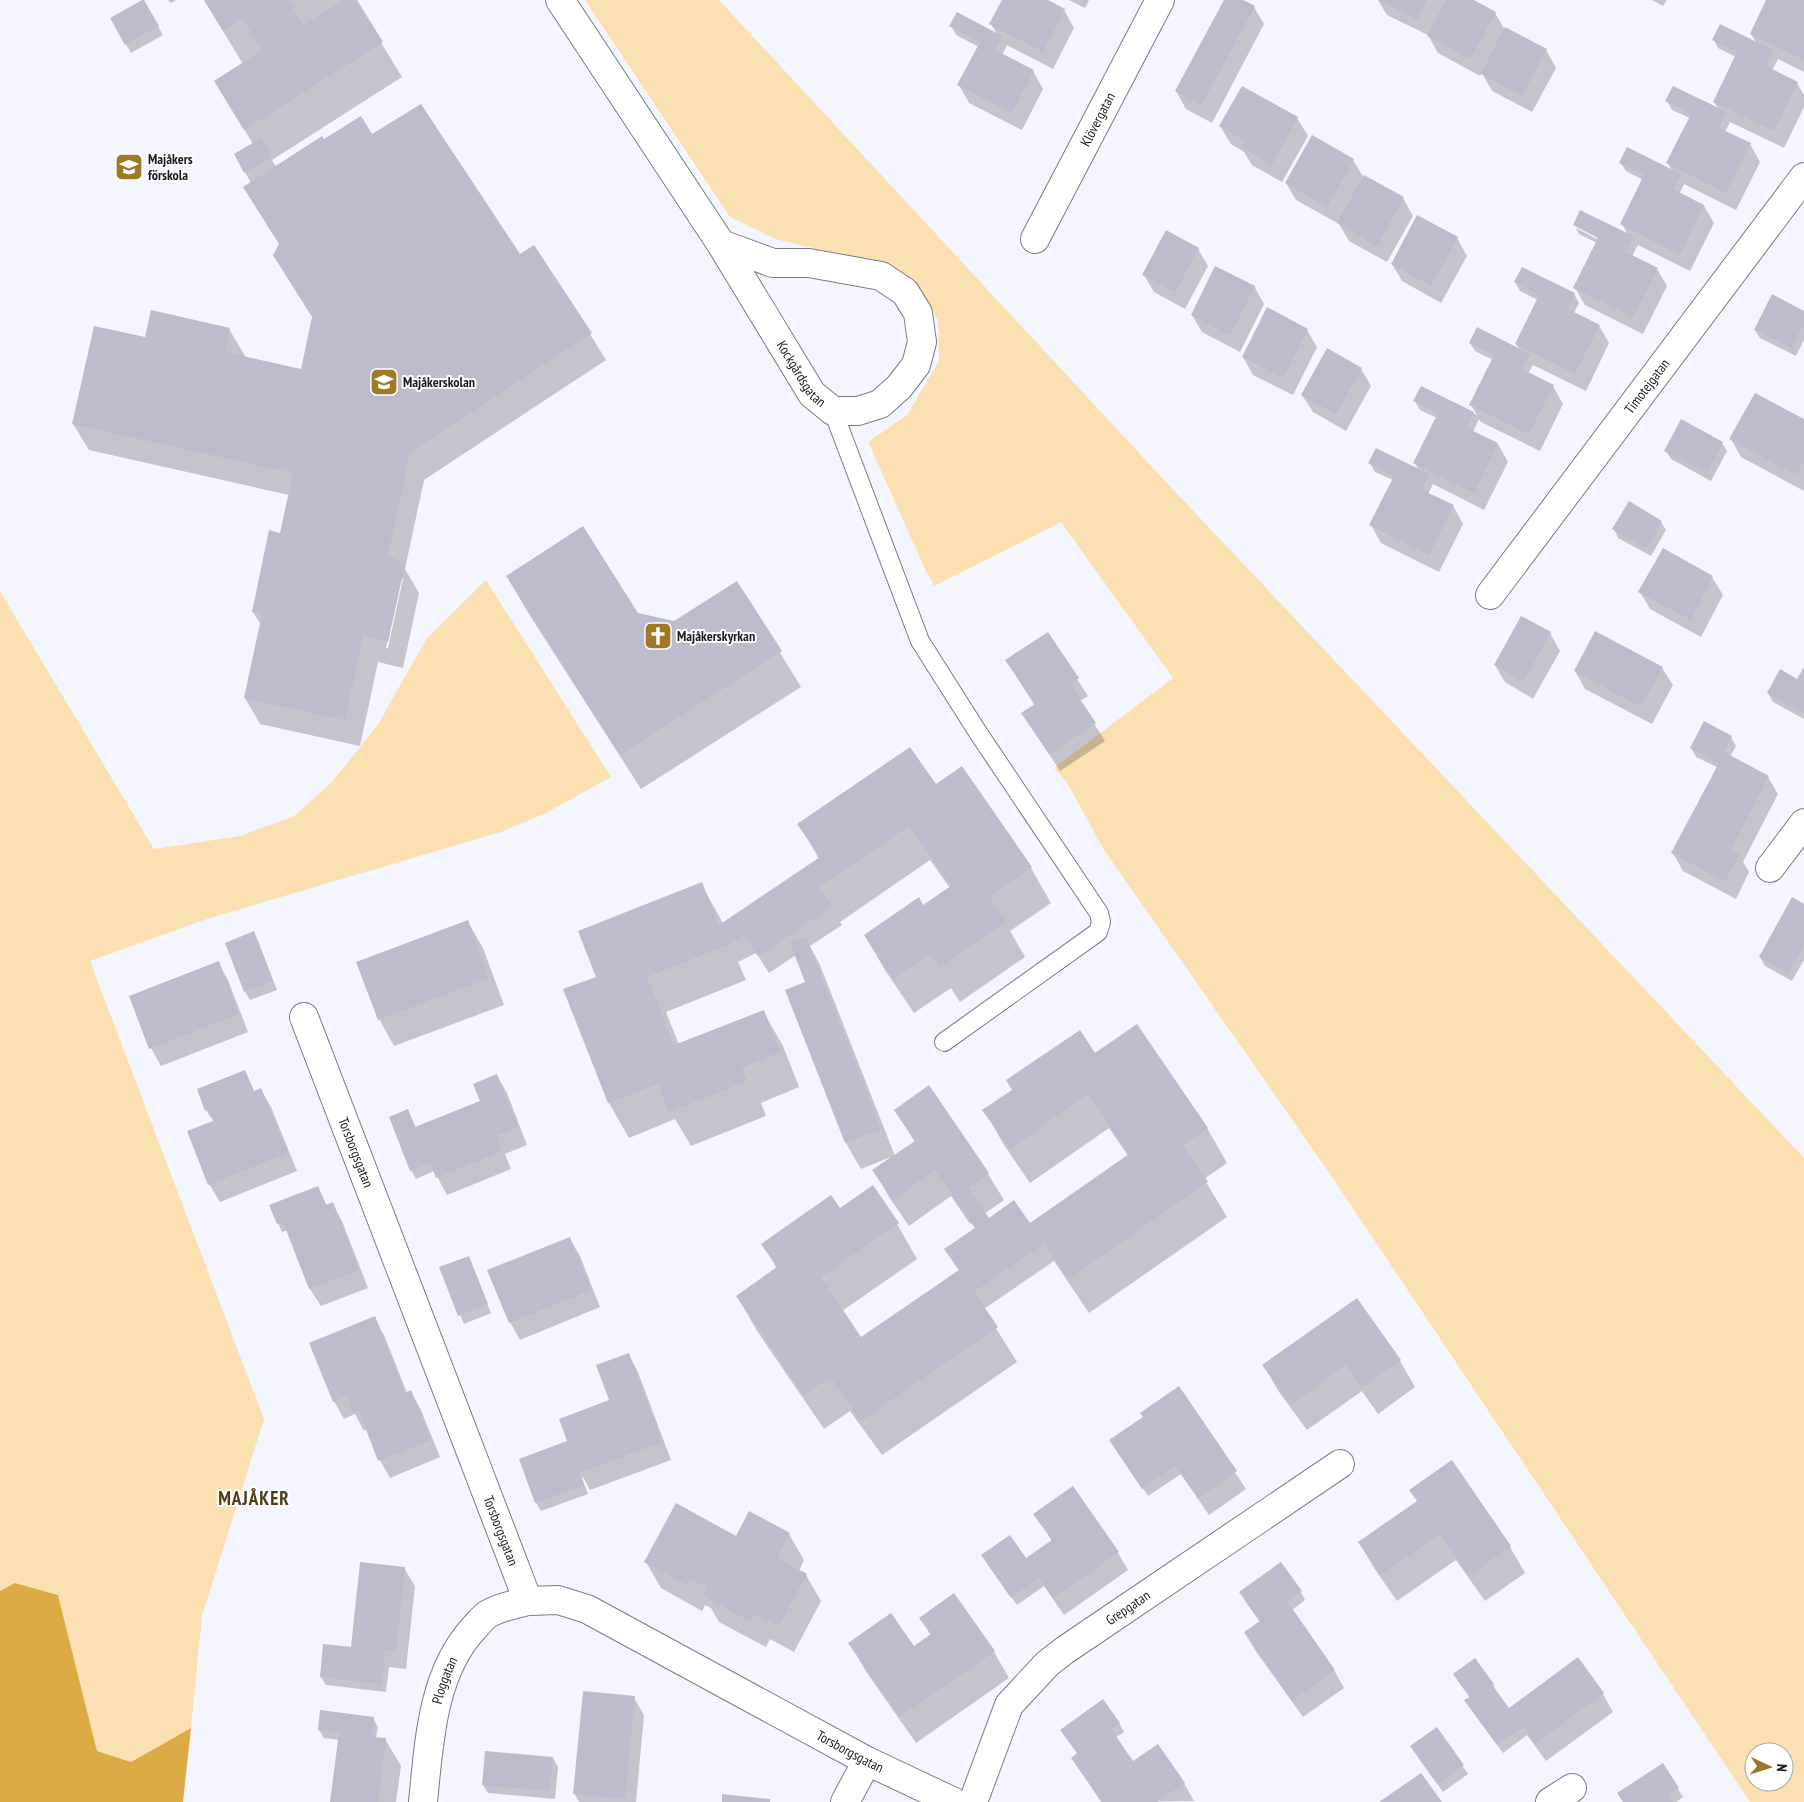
<svg xmlns="http://www.w3.org/2000/svg" width="1804" height="1802" viewBox="0 0 1804 1802" font-family="'PT Sans Narrow',sans-serif">
  <style>
    .green { fill: #fbe1b1; fill-rule: evenodd }
    .forest { fill: #dcab46 }
    .shadow { fill: #0003; fill-rule: evenodd }
    .building { fill: #babdcb }
    .lines { fill: none; stroke-linecap: round; stroke-linejoin: round }
    .service-casing { stroke: #797c89; stroke-width: 20 }
    .minor-casing { stroke: #797c89; stroke-width: 30 }
    .service { stroke: #fff; stroke-width: 18 }
    .minor { stroke: #fff; stroke-width: 28 }
    .labels { text-anchor: middle; stroke-width: 4; stroke-linejoin: round; paint-order: stroke }
    .street-label { font-size: 14px; fill: #1c1d22; stroke: #fff }
    .poi-label { font-size: 14px; font-weight: bold; fill: #1c1d22; stroke: #fff; text-anchor: start }
    .district-label { font-size: 19px; font-weight: bold; letter-spacing: 1px; fill: #503d17; stroke: #fff }
  </style>
  <rect width="100%" height="100%" fill="#f4f6ff"/>
  <!-- green -->
  <path class="green" d="M585 0H719L1166 482 1804 1158V1802H1750L1330 1174 1104 850 1066 781 1054 768 1173 678 1061 522 934 586 926 571 868 442 907 415 939 361 938 320 918 287 889 266 775 239 730 217ZM1754 1752H1784V1782H1754Z
    M486 580 611 777 546 813 504 831 207 919 90 961 264 1419 202 1616 191 1728 131 1762 97 1751 58 1595 15 1583 0 1591V591L154 849 240 836 294 816 331 783 377 726 427 638Z"/>
  <!-- forest -->
  <path class="forest" d="M15 1583 58 1595 97 1751 131 1762 191 1728 183 1802H0V1591Z"/>
  <!-- shadow -->
  <path class="shadow" d="M168 0H176L171 3Z
    M204 0H355L402 77 272 160 276 167 323 141 372 136 519 256 590 334 606 360 424 480 405 569 419 593 403 668 378 662 360 746 260 724 245 698 261 625 253 612 281 534 289 495 89 450 73 424 146 338 229 329 245 356 244 358 302 371 313 318 280 245 244 187 251 183 235 154 253 144 216 82 243 64ZM401 577 403 579 388 648H386Z
    M1003 0H1045L1064 10 1074 28 1053 69 1007 45 1002 55 1033 71 1043 89 1022 130 969 103 959 85 979 47 956 35 951 26 997 34 991 24Z
    M1069 0H1089L1085 8Z
    M1225 0H1240L1254 7 1264 24 1212 123 1186 109 1176 91Z
    M1378 0H1471L1495 13 1505 30 1546 50 1556 68 1532 112 1492 91 1482 73 1480 76 1438 53 1428 35 1387 15Z
    M1652 0H1667L1663 6Z
    M1768 0H1804V72L1778 59 1772 71 1797 83 1804 95V107L1784 148 1730 122 1725 132 1750 144 1760 162 1736 210 1684 184 1679 194 1704 206 1714 223 1690 271 1638 245 1632 256 1657 269 1667 286 1643 334 1585 305 1575 288 1597 243 1579 234 1576 228 1599 240V237L1574 225 1581 212 1628 235 1622 224 1643 180 1626 171 1621 163 1628 149 1672 171 1668 163 1690 118 1672 110 1667 101 1674 88 1719 110 1714 102 1736 57 1718 48 1714 40 1721 26 1757 44 1751 34Z
    M143 1 163 35 131 53 112 19Z
    M1297 118 1308 136 1282 182 1252 165 1244 152 1231 144 1220 126Z
    M1353 160 1364 178 1403 198 1413 216 1387 262 1349 241 1338 222 1337 223 1296 200 1286 183Z
    M1457 238 1467 256 1441 303 1402 281 1392 264Z
    M1198 249 1208 266 1185 309 1154 292 1144 275Z
    M1523 269 1574 294 1579 303 1574 313 1599 326 1609 343 1586 391 1533 365 1528 374 1553 386 1563 404 1540 451 1481 422 1479 419 1473 432 1498 444 1508 462 1484 510 1433 484 1428 494 1453 506 1463 524 1439 572 1381 543 1371 525 1393 480 1375 472 1370 463 1419 471 1415 463 1437 418 1420 410 1415 401 1421 387 1477 415 1471 405 1493 360 1475 351 1470 343 1520 350 1516 344 1538 300 1520 291 1515 282Z
    M1254 286 1264 304 1240 352 1202 332 1192 315Z
    M1804 312V340L1796 356 1760 338 1755 330Z
    M1307 330 1317 347 1293 395 1253 375 1243 357Z
    M1361 369 1371 386 1346 431 1313 412 1302 395Z
    M1804 420V491L1741 457 1731 439Z
    M1722 443 1727 451 1711 481 1671 459 1666 451Z
    M1661 522 1666 530 1651 556 1618 538 1614 529Z
    M507 576 637 614 674 622 737 582 801 687 641 789 527 611Z
    M1712 577 1723 595 1701 637 1650 609 1640 592Z
    M1550 633 1560 651 1533 699 1505 682 1495 665Z
    M1007 661 1077 679 1088 696 1080 701 1105 741 1060 771 1023 714 1035 706Z
    M1662 668 1673 685 1652 724 1585 689 1575 671Z
    M1804 669V719L1773 702 1768 693 1801 682Z
    M1731 737 1736 746 1730 757 1768 777 1778 794 1743 862 1749 872 1736 899 1683 871 1673 853 1717 767 1696 757 1691 748Z
    M962 767 1031 868 1051 903 1010 931 1025 957 960 1002 951 988 914 1013 885 970 865 936 923 906 950 888 930 860 840 922 842 925 810 946 820 965 895 1156 915 1142 895 1110 929 1087 988 1174 1004 1200 984 1214 988 1220 1034 1231 1129 1157 1109 1128 1030 1183 1004 1145 984 1110 1095 1054 1207 1128 1227 1163 1204 1179 1227 1217 1089 1313 1054 1261 984 1309 1017 1362 882 1455 850 1411 824 1429 757 1331 737 1296 777 1269 763 1244 840 1210 897 1224 917 1259 842 1311 861 1338 961 1271 955 1265 946 1249 976 1229 972 1223 970 1224 951 1196 909 1226 889 1197 874 1171 891 1157 861 1169 846 1143 807 983 796 955 769 973 756 953 738 962 746 980 666 1012 679 1045 763 1011 783 1046 799 1087 761 1103 766 1116 691 1146 675 1119 629 1138 609 1103 565 990 598 978 701 884 723 923 819 859 799 824 935 786Z
    M1804 905V960L1792 981 1765 966 1760 957Z
    M468 922 483 948 504 1005 394 1046 379 1019Z
    M253 933 258 941 277 990 250 1000 245 992 227 943Z
    M218 963 228 980 248 1032 161 1066 151 1048Z
    M244 1071 254 1092 261 1090 271 1107 297 1171 220 1202 209 1184 215 1121 214 1118H211L206 1110Z
    M497 1076 507 1093 527 1145 505 1154 511 1169 447 1195 434 1171 416 1179 411 1170 408 1111 416 1128 481 1102Z
    M318 1187 327 1206 332 1204 342 1221 368 1288 321 1306 310 1289 288 1230 282 1232 278 1223Z
    M570 1239 580 1256 600 1307 520 1340 510 1322Z
    M468 1257 491 1313 464 1324 441 1268Z
    M374 1318 384 1335 407 1393 411 1392 421 1410 440 1457 390 1478 380 1460 367 1429 364 1431 355 1414 344 1419 334 1401Z
    M628 1354 638 1372 671 1460 590 1490 583 1477 582 1478 588 1494 541 1511 536 1503 521 1460 567 1443 611 1401Z
    M1400 1361 1415 1387 1378 1414 1362 1391 1307 1430 1279 1392 1264 1366Z
    M1179 1388 1246 1489 1209 1515 1181 1474 1148 1496 1115 1448 1144 1417Z
    M1452 1462 1510 1547 1525 1573 1485 1601 1456 1560 1397 1601 1374 1568 1359 1542 1417 1502Z
    M1035 1514 1118 1553 1128 1570 1064 1615 1044 1586 1017 1605 988 1564 1029 1565 1052 1541Z
    M789 1534 804 1560 799 1571 806 1575 821 1601 794 1652 770 1639 766 1647 719 1622 711 1608 705 1605 702 1611 661 1588 646 1562 737 1538Z
    M404 1568 415 1586 406 1669 389 1667 386 1692 326 1685 321 1677 353 1648Z
    M1301 1592 1305 1600 1292 1610 1334 1670 1344 1688 1303 1717 1255 1650 1245 1633 1260 1622 1245 1601Z
    M921 1618 994 1652 1009 1678 916 1743 865 1670 850 1643 914 1648 931 1636Z
    M1577 1659 1603 1694 1613 1712 1546 1761 1527 1735 1503 1753 1471 1709 1470 1698 1454 1675 1493 1684 1497 1693 1509 1710Z
    M634 1698 644 1715 636 1802H579L574 1793Z
    M373 1718 378 1727 376 1738 385 1739 401 1766 396 1802H331L339 1740 324 1738 319 1730Z
    M1119 1723 1124 1732 1115 1738 1133 1763 1184 1783 1194 1801 1101 1802 1072 1758 1078 1754 1067 1738Z
    M1437 1729 1468 1774 1443 1792 1417 1755Z
    M553 1758 558 1767 555 1799 488 1793 483 1785Z
    M1662 1764 1683 1797 1676 1802H1624Z"/>
  <!-- building -->
  <path class="building" d="M142 0H144L159 26 125 45 110 18Z
    M204 0H288L303 25 343 0H357L383 42 244 130 214 81 262 50 243 19 223 31Z
    M1002 0H1048L1065 9 1043 52 989 24Z
    M1224 0H1243L1255 6 1201 106 1175 91Z
    M1379 0H1427L1417 20Z
    M1446 0H1474L1496 12 1470 59 1427 36Z
    M1766 0H1804V60L1750 34Z
    M957 12 1002 36 995 50 1034 70 1012 113 957 85 980 42 949 26Z
    M1720 24 1773 50 1766 66 1798 82 1774 131 1713 102 1737 52 1712 40Z
    M1505 27 1547 49 1522 96 1481 74Z
    M1242 86 1298 117 1272 165 1240 147 1245 141 1219 126Z
    M1673 86 1727 112 1719 128 1751 143 1726 193 1666 163 1691 114 1665 101Z
    M421 104 520 254 534 245 592 333 410 453 388 555 405 565 388 642 363 636 345 720 244 698 262 614 252 612 269 530 280 533 293 473 72 424 94 326 145 337 151 310 230 328 225 352 301 369 312 317 273 255 279 244 243 187 322 136 324 139 361 116 372 134Z
    M1312 135 1354 159 1327 207 1285 183Z
    M261 138 272 157 244 173 234 154Z
    M1627 147 1681 174 1673 189 1704 205 1680 255 1620 224 1644 175 1619 163Z
    M1364 175 1404 197 1377 246 1337 223Z
    M1580 210 1633 236 1626 252 1658 268 1633 317 1573 288 1598 238 1573 225Z
    M1417 215 1458 237 1431 286 1391 264Z
    M1166 230 1199 248 1175 292 1142 275Z
    M1215 266 1255 286 1230 335 1191 315Z
    M1522 267 1575 293 1568 309 1600 325 1575 374 1515 344 1539 295 1514 282Z
    M1772 294 1804 311V323L1791 348 1754 330Z
    M1267 307 1308 329 1283 378 1242 357Z
    M1477 327 1530 354 1522 369 1554 385 1529 434 1469 405 1494 355 1469 343Z
    M1327 348 1362 368 1336 414 1301 395Z
    M1421 386 1474 412 1467 428 1498 443 1474 493 1413 463 1438 413 1413 401Z
    M1755 393 1804 419V460L1796 475 1729 439Z
    M1681 419 1723 442 1707 473 1664 451Z
    M1376 448 1429 474 1422 490 1454 505 1429 555 1369 525 1394 476 1368 463Z
    M1629 501 1662 521 1646 549 1612 529Z
    M583 526 638 613 674 621 737 581 782 651 620 755 506 576Z
    M1663 548 1713 576 1691 620 1638 592Z
    M1521 616 1551 632 1523 682 1494 665Z
    M1595 631 1663 667 1641 707 1574 671Z
    M1048 632 1079 678 1070 684 1096 723 1049 754 1021 713 1035 704 1005 660Z
    M1804 667V714L1767 693 1780 669 1797 679Z
    M1704 721 1732 736 1724 752 1769 776 1731 849 1740 854 1725 882 1671 853 1719 763 1690 748Z
    M910 747 936 784 962 766 1032 867 990 897 1006 922 939 968 930 954 893 979 864 935 919 897 923 905 951 886 909 826 819 887 833 906 758 956 744 936 727 945 647 977 674 1045 764 1010 780 1052 742 1068 747 1081 669 1112 658 1084 608 1103 563 989 596 977 578 931 702 882 719 925 820 857 797 824Z
    M1792 897 1804 904V945L1788 973 1759 957Z
    M468 920 489 978 378 1020 356 962Z
    M254 931 273 981 244 992 225 943Z
    M806 937 881 1129 845 1143 785 990 805 982 790 943Z
    M219 961 239 1014 149 1049 129 996Z
    M1137 1024 1208 1128 1183 1145 1208 1182 1068 1279 1044 1244 974 1292 998 1327 861 1421 830 1377 804 1395 736 1296 777 1267 761 1244 831 1195 840 1208 873 1185 899 1223 821 1277 861 1337 959 1270 944 1249 975 1228 935 1170 893 1200 872 1170 915 1141 894 1110 929 1085 989 1173 968 1188 989 1218 1014 1200 1030 1223 1129 1154 1088 1094 1010 1149 982 1110 1012 1090 1006 1080 1080 1030 1095 1053Z
    M245 1070 254 1091 261 1088 288 1153 208 1185 187 1131 213 1121 209 1109 205 1111 197 1089Z
    M497 1074 518 1127 496 1136 502 1151 436 1178 430 1163 410 1171 389 1117 408 1109 415 1127 480 1101 473 1084Z
    M318 1186 326 1205 333 1202 359 1270 309 1289 283 1222 277 1224 269 1205Z
    M570 1237 591 1290 509 1323 487 1270Z
    M469 1256 488 1304 458 1316 439 1267Z
    M1357 1298 1401 1360 1362 1388 1346 1365 1291 1405 1262 1365Z
    M375 1316 405 1393 411 1390 431 1440 378 1461 359 1411 353 1414 347 1396 333 1402 309 1343Z
    M629 1353 662 1442 579 1473 584 1485 535 1503 519 1459 567 1441 559 1419 609 1400 596 1365Z
    M1179 1386 1237 1471 1198 1498 1175 1466 1142 1489 1109 1440 1143 1417 1140 1413Z
    M1452 1460 1511 1546 1469 1576 1440 1534 1381 1575 1358 1542 1417 1501 1409 1490Z
    M1073 1486 1119 1552 1053 1598 1039 1578 1011 1598 981 1555 1010 1535 1026 1558 1052 1540 1033 1514Z
    M676 1503 736 1536 749 1511 790 1533 777 1558 807 1574 779 1626 755 1614 750 1621 703 1596 707 1588 690 1579 687 1585 644 1562Z
    M360 1562 405 1567 396 1651 385 1650 382 1684 320 1677 323 1644 351 1647Z
    M1281 1562 1302 1591 1287 1601 1335 1670 1292 1701 1244 1632 1260 1621 1239 1592Z
    M954 1593 995 1651 900 1717 848 1643 891 1613 914 1646 931 1634 919 1618Z
    M1578 1657 1604 1693 1535 1744 1523 1727 1497 1745 1464 1700 1470 1697 1453 1674 1475 1658 1494 1684 1492 1685 1509 1708Z
    M583 1691 635 1696 625 1799 573 1794Z
    M1103 1699 1120 1723 1111 1729 1133 1761 1158 1744 1185 1783 1157 1802H1102L1071 1758 1077 1753 1060 1730Z
    M320 1710 374 1717 371 1737 386 1738 378 1802H330L339 1732 318 1730Z
    M1437 1727 1464 1765 1437 1784 1410 1746Z
    M485 1751 553 1757 550 1791 482 1785Z
    M1663 1763 1679 1788 1668 1795 1672 1802H1623L1617 1793Z
    M1421 1773 1442 1802H1379Z
    M722 1794 770 1799V1802H722Z"/>
  <g class="lines">
    <defs>
      <path id="service" d="M833 411 920 641 977 731 1099 913 1101 922 1098 932 944 1042"/>
      <g id="minor">
        <path id="s1" d="M560 0 721 244 812 394 833 411H858L880 404 899 387 916 365 922 342 918 313 905 292 881 276 809 263H773L721 244"/>
        <path id="s2" d="M1035 239 1160 0"/>
        <path id="s3" d="M1490 595 1804 177"/>
        <path d="M1770 868 1804 823"/>
        <path id="s4" d="M304 1017 528 1601 558 1600 587 1609 867 1761 954 1802"/>
        <path id="s5" d="M423 1802C429 1743 432 1673 474 1628 479 1623 483 1617 488 1614 500 1607 515 1604 528 1601"/>
        <path d="M845 1802 867 1761"/>
        <path id="s6" d="M973 1802 1009 1705 1047 1664 1065 1650 1340 1464"/>
        <path d="M1550 1802 1572 1788"/>
      </g>
    </defs>
    <!-- service casing -->
    <use href="#service" class="service-casing"/>
    <!-- minor casing -->
    <use href="#minor" class="minor-casing"/>
    <!-- service -->
    <use href="#service" class="service"/>
    <!-- minor -->
    <use href="#minor" class="minor"/>
  </g>
  <!-- icons -->
  <defs>
    <symbol id="school-square" viewBox="-11 -11 22 22"><rect x="-9" y="-9" width="18" height="18" rx="4" fill="#9f7926" stroke="#fff"/><path d="M0-5L7-2L0 1L-7-2ZM-4 1L0 2.5L4 1V4Q0 6-4 4Z" fill="#fff"/></symbol>
    <symbol id="church-square" viewBox="-11 -11 22 22"><rect x="-9" y="-9" width="18" height="18" rx="4" fill="#9f7926" stroke="#fff"/><path d="M-1.2-6h2.4v3.5h3.3v2.4h-3.3V6h-2.4V-.1h-3.3v-2.4h3.3Z" fill="#fff"/></symbol>
  </defs>
  <g fill-rule="evenodd">
    <use href="#school-square" x="113" y="151" width="32" height="32"/>
    <use href="#school-square" x="368" y="366" width="32" height="32"/>
    <use href="#church-square" x="642" y="620" width="32" height="32"/>
  </g>
  <g class="labels">
    <!-- street labels -->
    <g class="street-label">
      <text dy="5" stroke="none"><textPath href="#s2" startOffset="135">Klövergatan</textPath></text>
      <text dy="5" stroke="none"><textPath href="#s1" startOffset="445">Kockgårdsgatan</textPath></text>
      <text dy="5" stroke="none"><textPath href="#s3" startOffset="261">Timotejgatan</textPath></text>
      <text dy="5" stroke="none"><textPath href="#s4" startOffset="145">Torsborgsgatan</textPath></text>
      <text dy="5" stroke="none"><textPath href="#s4" startOffset="550">Torsborgsgatan</textPath></text>
      <text dy="5" stroke="none"><textPath href="#s6" startOffset="258">Grepgatan</textPath></text>
      <text dy="5" stroke="none"><textPath href="#s5" startOffset="124">Ploggatan</textPath></text>
      <text dy="5" stroke="none"><textPath href="#s4" startOffset="985">Torsborgsgatan</textPath></text>
    </g>
    <!-- poi labels -->
    <g class="poi-label">
      <text x="148" y="164">Majåkers<tspan x="148" dy="16">förskola</tspan></text>
      <text x="403" y="387">Majåkerskolan</text>
      <text x="677" y="641">Majåkerskyrkan</text>
    </g>
    <!-- district labels -->
    <g class="district-label">
      <text x="254" y="1505">MAJÅKER</text>
    </g>
  </g>
  <!-- north arrow -->
  <g transform="translate(1769 1767) rotate(94)"><circle r="24" fill="#ffffff" stroke="#a4a5a7"/>
  <path d="M0-4L9 19L0 12L-9 19Z" fill="#9f7926"/>
  <text y="-8" font-size="14" font-weight="bold" text-anchor="middle" fill="#1c1d22">N</text>
  </g>
</svg>
